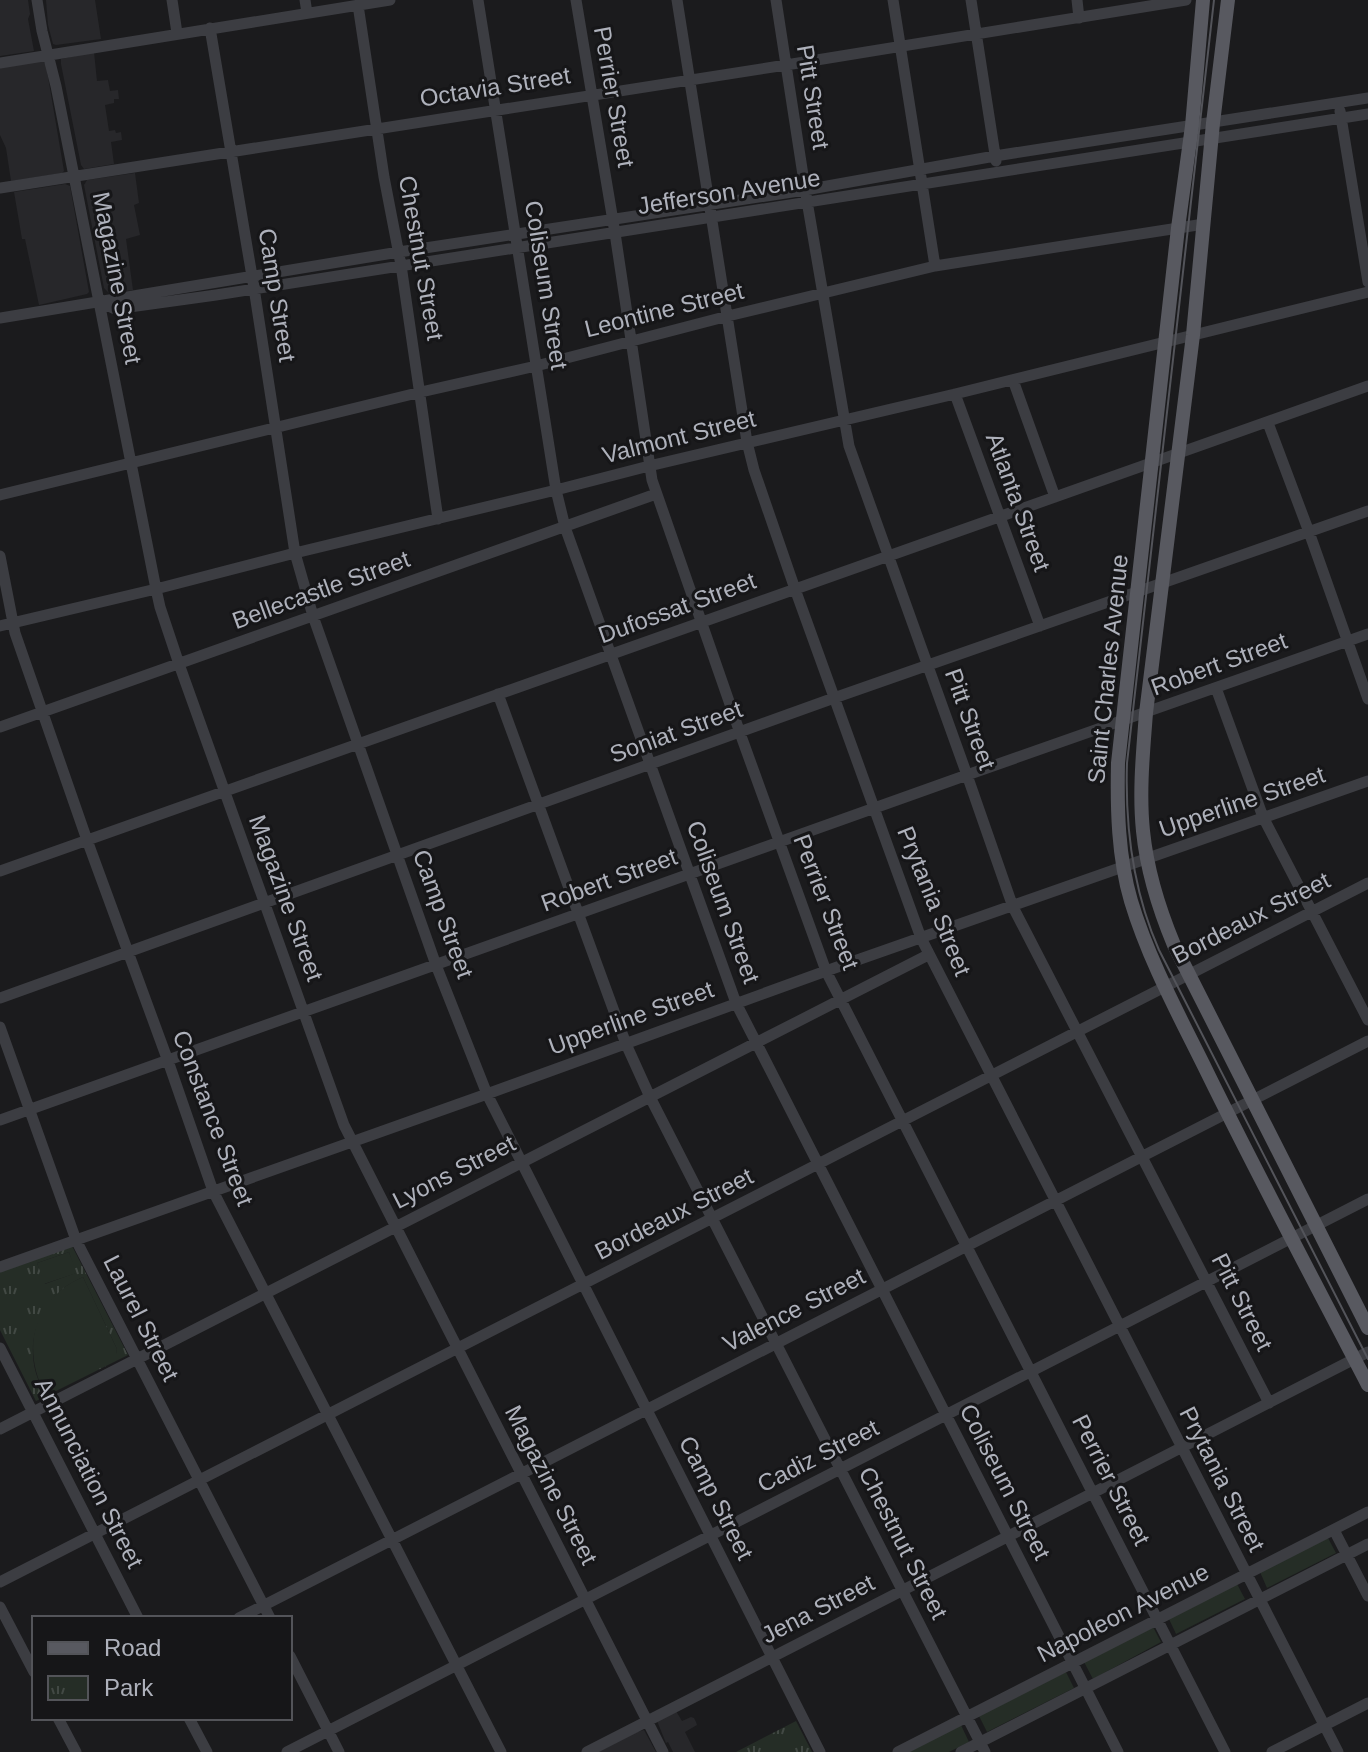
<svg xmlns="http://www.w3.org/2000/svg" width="1368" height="1752" viewBox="0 0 1368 1752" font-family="Helvetica,sans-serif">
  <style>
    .built { fill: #27272a }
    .green { fill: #252d26 }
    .park { fill: url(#park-tufts); fill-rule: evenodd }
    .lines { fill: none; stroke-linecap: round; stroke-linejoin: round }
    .minor { stroke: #3c3d42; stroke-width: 11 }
    .major { stroke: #585960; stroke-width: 14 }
    .tram { stroke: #53545a; stroke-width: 2 }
    .labels { text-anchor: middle; stroke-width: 6; stroke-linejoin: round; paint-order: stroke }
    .street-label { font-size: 24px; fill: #aeb1bb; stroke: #161618 }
  </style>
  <defs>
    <pattern id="park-tufts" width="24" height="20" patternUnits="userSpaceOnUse" patternTransform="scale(2)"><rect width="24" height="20" fill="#252d26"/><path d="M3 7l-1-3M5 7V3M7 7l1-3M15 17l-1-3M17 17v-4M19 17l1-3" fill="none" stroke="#424944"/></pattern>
  </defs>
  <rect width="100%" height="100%" fill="#1b1b1d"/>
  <!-- built -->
  <path class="built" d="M0 0H28L30 14 28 19 34 51 0 56Z
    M46 0H95L101 39 56 45 53 44 48 25Z
    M94 52 97 81 108 80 110 91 118 90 119 99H114V103L105 105 109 131 115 130 116 133 121 132 122 140 111 142 114 164 84 169 81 165 61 64V59Z
    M43 61 46 65 64 171 62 173 11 181 6 148 0 135V67Z
    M135 173 139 203 134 205 140 235 126 239 133 290 109 293 104 288 84 185 87 180Z
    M65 184 70 186 89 292 87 294 39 305 25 239H22L14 192Z
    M676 1711 682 1721 691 1717 694 1718 696 1722 697 1725 685 1732 695 1752H673L668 1742 666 1743 657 1721Z
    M644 1730 656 1752H598L637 1732Z"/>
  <!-- green -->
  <path class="green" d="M69 1252 77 1273 44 1284 37 1263Z
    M83 1277 117 1349 116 1355 45 1394C21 1348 33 1298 83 1277Z
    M1328 1538 1336 1553 1267 1588 1260 1572Z
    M1237 1584 1245 1599 1176 1634 1169 1619Z
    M1153 1627 1161 1642 1093 1679 1084 1662Z
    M1066 1672 1074 1688 987 1732 979 1716Z
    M961 1725 969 1742 949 1752H909Z"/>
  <!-- park -->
  <path class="park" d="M72 1246 128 1355 36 1401 0 1330V1272ZM69 1252 76 1273 45 1284 37 1263ZM83 1277 117 1349 116 1354 45 1393C19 1352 36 1296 83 1277Z
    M796 1721 812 1752H736Z"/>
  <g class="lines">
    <!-- minor -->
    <path class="minor" d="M37 0 42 31 56 86 74 176 156 589 160 607 179 664 344 1125 663 1752
      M172 0 177 33
      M305 0 307 13
      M478 0 556 490 565 527 736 1003 1118 1752
      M576 0 615 233 652 480 740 733 826 971 1225 1752
      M677 0 747 442 754 470 795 589 921 938 1338 1752
      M776 0 807 201 849 446 967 775 1013 907 1269 1403
      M893 0 935 266
      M971 0 996 161
      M1077 0 1079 18
      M358 5 384 177 401 265 438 519
      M210 28 254 288 295 553 313 616 436 965 487 1094 820 1752
      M0 63 390 0
      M1340 111 1368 282
      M0 188 786 65 1186 0
      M100 302 115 309 216 295 1368 114
      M0 318 399 252 805 190 995 156 1368 98
      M1013 380 1055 497
      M955 394 1040 626
      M1268 423 1309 532 1368 699
      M0 495 421 392 536 366 728 316 935 266 1204 224
      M0 556 15 633 87 840 168 1061 213 1191 501 1752
      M0 626 156 589 295 553 556 490 649 466 955 394 1368 292
      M1216 688 1263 817 1368 1020
      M498 694 626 1044 650 1097 985 1752
      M0 727 656 494
      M0 871 1368 386
      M0 998 834 698 1368 511
      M0 1027 76 1240 270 1618
      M0 1120 967 775 1368 634
      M0 1267 487 1094 826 971 1368 781
      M0 1348 138 1618
      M0 1429 928 955
      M1334 1530 1368 1596
      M0 1582 1368 883
      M0 1607 34 1672
      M239 1618 1368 1041
      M290 1656 339 1752
      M58 1718 76 1752
      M189 1718 207 1752
      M287 1752 1368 1199
      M587 1752 1368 1352
      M898 1752 1368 1512
      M961 1752 1368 1544
      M1272 1752 1368 1703"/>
    <!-- major -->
    <path class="major" d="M1203 0 1192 126 1178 228 1118 763C1117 808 1118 857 1131 901 1149 961 1180 1017 1207 1072 1259 1178 1314 1281 1368 1385
      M1228 0 1213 123 1193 335 1146 713C1143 752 1139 792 1143 831 1147 871 1159 909 1174 945L1368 1328"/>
    <!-- tram -->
    <path class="tram" d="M1214 0 1127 763C1125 826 1133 891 1159 950L1368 1359"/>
  </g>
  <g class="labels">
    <!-- street labels -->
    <g class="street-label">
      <text transform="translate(495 87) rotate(-9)" y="8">Octavia Street</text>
      <text transform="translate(614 97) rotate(80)" y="8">Perrier Street</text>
      <text transform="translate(813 97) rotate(81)" y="8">Pitt Street</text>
      <text transform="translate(729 192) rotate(-9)" y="8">Jefferson Avenue</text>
      <text transform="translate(421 258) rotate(80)" y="8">Chestnut Street</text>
      <text transform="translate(117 278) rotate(79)" y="8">Magazine Street</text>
      <text transform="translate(546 285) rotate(81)" y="8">Coliseum Street</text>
      <text transform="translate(277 295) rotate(81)" y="8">Camp Street</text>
      <text transform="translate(664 310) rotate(-14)" y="8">Leontine Street</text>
      <text transform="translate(679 437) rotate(-14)" y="8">Valmont Street</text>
      <text transform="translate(1018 502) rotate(70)" y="8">Atlanta Street</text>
      <text transform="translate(321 590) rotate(-20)" y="8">Bellecastle Street</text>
      <text transform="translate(677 608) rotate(-20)" y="8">Dufossat Street</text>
      <text transform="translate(1219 664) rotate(-20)" y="8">Robert Street</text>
      <text transform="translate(1108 669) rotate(-84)" y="8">Saint Charles Avenue</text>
      <text transform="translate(970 719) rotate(70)" y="8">Pitt Street</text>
      <text transform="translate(676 732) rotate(-20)" y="8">Soniat Street</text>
      <text transform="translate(1242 802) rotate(-19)" y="8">Upperline Street</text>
      <text transform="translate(609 880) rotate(-20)" y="8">Robert Street</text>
      <text transform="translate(286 898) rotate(70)" y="8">Magazine Street</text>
      <text transform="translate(934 901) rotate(68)" y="8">Prytania Street</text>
      <text transform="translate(723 902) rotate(70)" y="8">Coliseum Street</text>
      <text transform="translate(826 902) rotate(69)" y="8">Perrier Street</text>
      <text transform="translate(443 914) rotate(70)" y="8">Camp Street</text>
      <text transform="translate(1251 918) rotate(-27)" y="8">Bordeaux Street</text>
      <text transform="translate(631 1018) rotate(-20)" y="8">Upperline Street</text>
      <text transform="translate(213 1118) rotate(69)" y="8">Constance Street</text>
      <text transform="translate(454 1172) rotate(-27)" y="8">Lyons Street</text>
      <text transform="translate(674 1214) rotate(-27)" y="8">Bordeaux Street</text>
      <text transform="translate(1242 1302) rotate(63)" y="8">Pitt Street</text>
      <text transform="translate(794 1310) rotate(-27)" y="8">Valence Street</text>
      <text transform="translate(141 1318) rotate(63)" y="8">Laurel Street</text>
      <text transform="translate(818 1456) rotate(-27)" y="8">Cadiz Street</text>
      <text transform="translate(89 1473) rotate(63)" y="8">Annunciation Street</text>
      <text transform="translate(1222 1479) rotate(63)" y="8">Prytania Street</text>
      <text transform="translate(1111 1480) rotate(63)" y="8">Perrier Street</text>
      <text transform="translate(1005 1482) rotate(63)" y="8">Coliseum Street</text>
      <text transform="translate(551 1485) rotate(63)" y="8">Magazine Street</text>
      <text transform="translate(716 1498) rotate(63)" y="8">Camp Street</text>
      <text transform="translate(903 1543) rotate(63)" y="8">Chestnut Street</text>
      <text transform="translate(818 1609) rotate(-27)" y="8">Jena Street</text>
      <text transform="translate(1123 1613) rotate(-27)" y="8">Napoleon Avenue</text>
    </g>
  </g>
  <!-- legend -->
  <rect x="32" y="1616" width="260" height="104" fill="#161618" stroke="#535459" stroke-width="2"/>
  <rect x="48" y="1642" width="40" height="12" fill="#585960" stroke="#535459" stroke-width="2"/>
  <text x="104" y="1656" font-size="24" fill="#aeb1bb">Road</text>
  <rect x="48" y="1676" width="40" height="24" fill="url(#park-tufts)" stroke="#535459" stroke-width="2"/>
  <text x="104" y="1696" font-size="24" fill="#aeb1bb">Park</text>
</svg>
